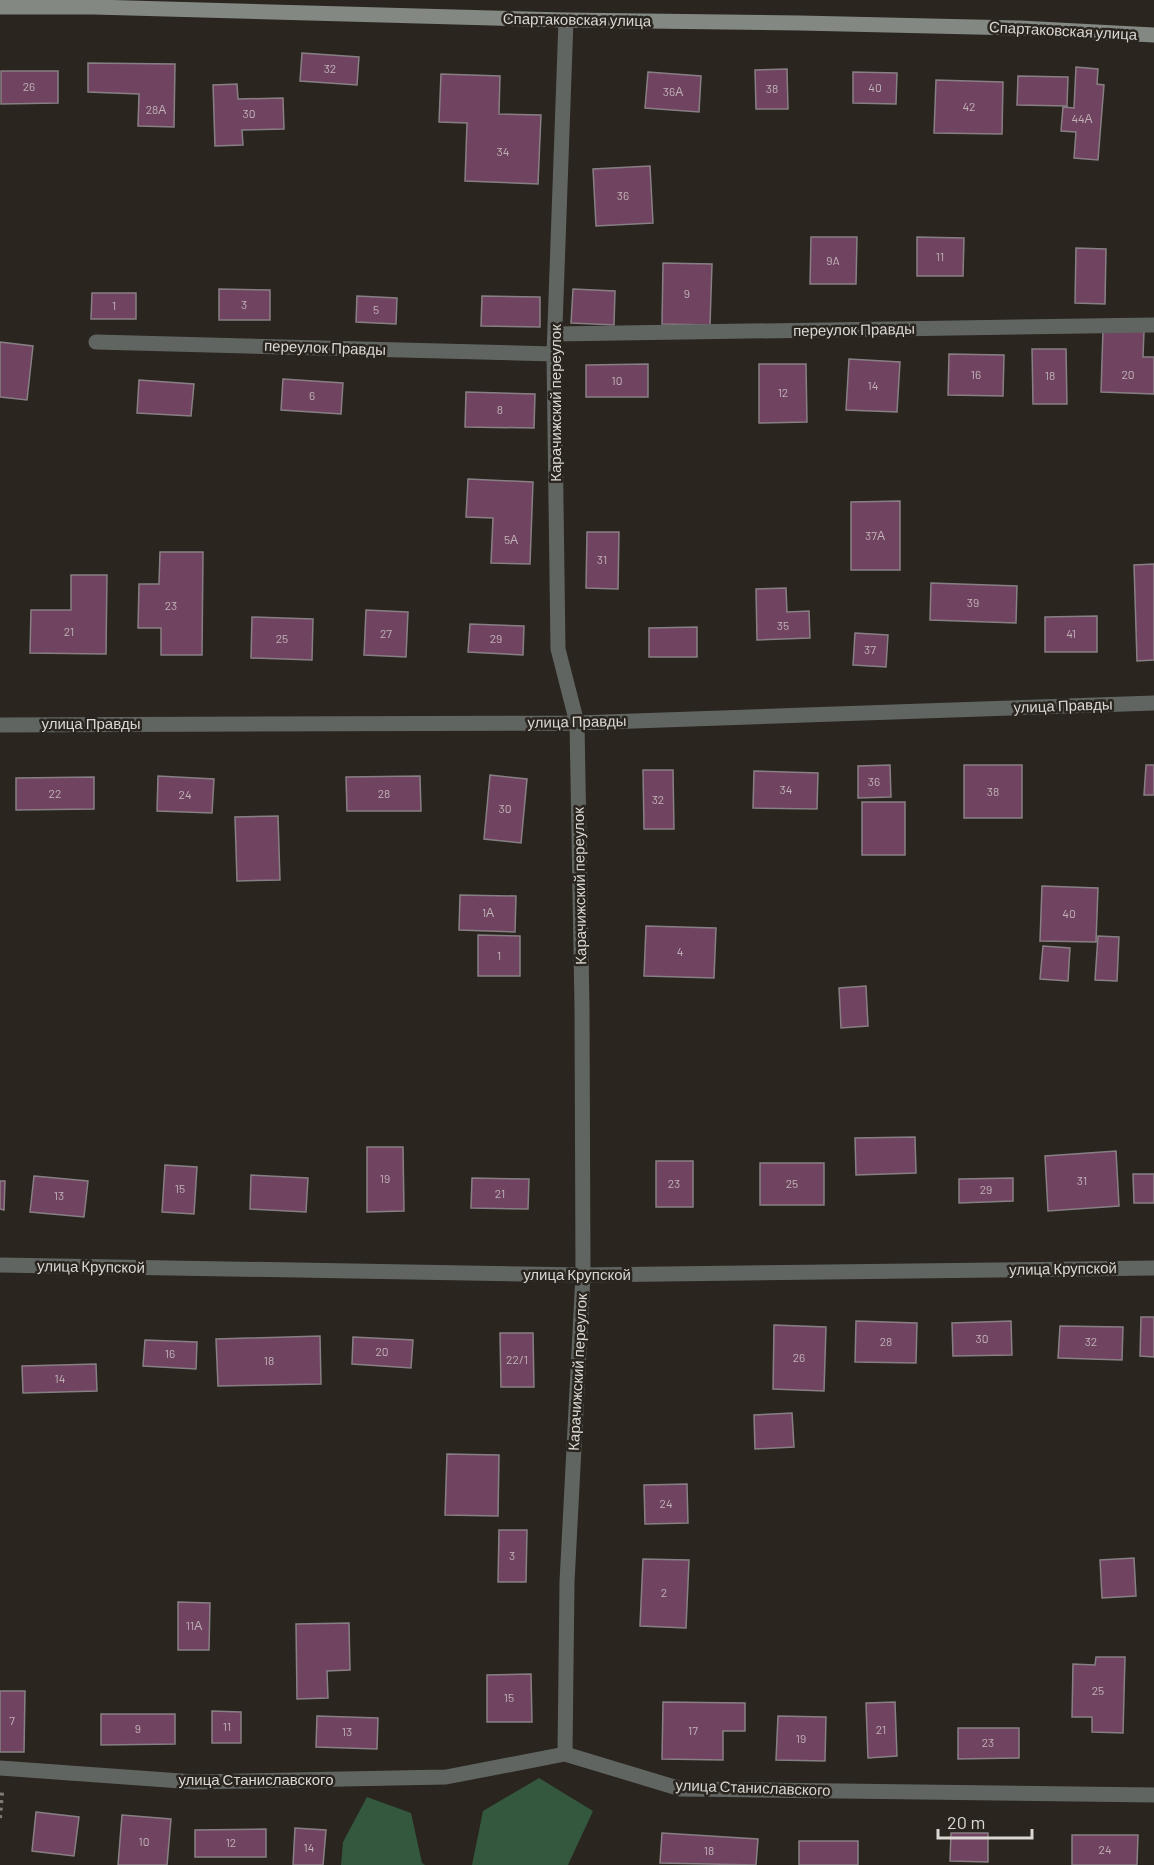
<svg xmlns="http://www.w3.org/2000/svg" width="1154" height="1865" viewBox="0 0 1154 1865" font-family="Barlow,sans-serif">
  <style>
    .green { fill: #33583e }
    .building { fill: #704460; stroke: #887f84; stroke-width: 1.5 }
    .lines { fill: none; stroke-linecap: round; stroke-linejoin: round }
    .path { stroke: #807c76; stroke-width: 4; stroke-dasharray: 3 4.5; stroke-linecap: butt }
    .street { stroke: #616562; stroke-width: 15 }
    .secondary { stroke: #838883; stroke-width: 15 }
    .labels { text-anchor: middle; stroke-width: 5; stroke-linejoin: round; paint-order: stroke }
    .number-label { font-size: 12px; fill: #c0b2b6 }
    .street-label { font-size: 15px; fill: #dad7d2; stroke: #2a251e }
  </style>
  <rect width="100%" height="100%" fill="#2a251e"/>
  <!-- green -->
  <path class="green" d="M539 1778 593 1811 568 1865H472L483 1811Z
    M367 1797 411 1813 422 1863 425 1865H341L343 1842Z"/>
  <!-- building -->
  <path class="building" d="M302 53 359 57 357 85 300 81Z
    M88 63 175 64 174 127 138 126 139 94 88 92Z
    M1076 67 1098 69 1097 84 1104 85 1098 160 1074 158 1076 132 1061 131 1063 107 1074 108Z
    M787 69 788 109H756L755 70Z
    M1 71H58V103L1 104Z
    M648 72 701 76 699 112 645 108Z
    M853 72 897 73 896 104 853 103Z
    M441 74 500 76 499 114 541 115 538 184 465 181 467 123 439 122Z
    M1018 76 1068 77 1067 106 1017 105Z
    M936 80 1003 82 1002 134 934 133Z
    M237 84 238 99 283 98 284 129 242 130 243 145 215 146 213 85Z
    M650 166 653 223 596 226 593 169Z
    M811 237H857L856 284H810Z
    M917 237 964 238 963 276H917Z
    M1076 248 1106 249 1105 304 1075 303Z
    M663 263 712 264 710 325 662 324Z
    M219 289 270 290V320H219Z
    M573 289 615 291 614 325 571 323Z
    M92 293H136V319H91Z
    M357 296 397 298 396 324 356 322Z
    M482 296 540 297V327L481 326Z
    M1103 329 1144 331 1143 357H1154V394L1101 392Z
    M0 342 33 346 27 400 0 397Z
    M1032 349H1066L1067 404H1033Z
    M949 354 1004 355 1003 396 948 395Z
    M849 359 900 362 897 412 846 410Z
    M648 364V397H586V365Z
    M759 364H806L807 422 759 423Z
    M283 379 343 383 341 414 281 410Z
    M139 380 194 384 191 416 137 413Z
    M466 392 535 394 534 428 465 427Z
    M468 479 533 482 530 564 491 563 493 518 466 517Z
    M900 501V570H851V502Z
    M587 532H619L618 589 586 588Z
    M160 552H203L202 655H161V628H138L139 584H159Z
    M1154 564V660L1137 661 1134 565Z
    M71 575H107L106 654 30 653 31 610H71Z
    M931 583 1017 586 1016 623 930 620Z
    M786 588 787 612 809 611 810 638 757 640 756 589Z
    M366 610 408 612 406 657 364 655Z
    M1097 616V652H1045V617Z
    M252 617 313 619 312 660 251 658Z
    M470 624 524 626 523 655 468 652Z
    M697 627V657H649V628Z
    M855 633 888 635 886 667 853 665Z
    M890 765 891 797 858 798V766Z
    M964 765H1022V818H964Z
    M1146 765H1154V795H1144Z
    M643 770H673L674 829H644Z
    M754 771 818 773 817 809 753 808Z
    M490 775 527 779 521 843 484 839Z
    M158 776 214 779 212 813 157 811Z
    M420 776 421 811H347L346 777Z
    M94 777V809L16 810V778Z
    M862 802H905V855H862Z
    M278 816 280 880 237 881 235 817Z
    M1042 886 1098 888 1096 942 1040 941Z
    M460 895 516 896 515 932 459 930Z
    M646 926 716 928 714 978 644 976Z
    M478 935 520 936V976H478Z
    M1098 936 1119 937 1117 981 1095 980Z
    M1043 946 1070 948 1068 981 1040 979Z
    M866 986 868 1026 841 1028 839 988Z
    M915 1137 916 1173 856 1175 855 1138Z
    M367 1147H403L404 1211 367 1212Z
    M1116 1151 1119 1206 1048 1211 1045 1156Z
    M656 1161H693V1207H656Z
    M760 1163H824V1205H760Z
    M165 1165 197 1167 194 1214 162 1212Z
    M1133 1174H1154V1203H1134Z
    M251 1175 308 1178 306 1212 250 1209Z
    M34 1176 88 1181 84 1217 30 1212Z
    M472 1178 529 1179 528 1209 471 1208Z
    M1013 1178V1201L959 1203V1179Z
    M0 1181H5L4 1210 0 1209Z
    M1141 1317H1154V1357L1140 1356Z
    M856 1321 917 1323 916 1363 855 1362Z
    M1011 1321 1012 1355 953 1356 952 1323Z
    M774 1325 826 1327 824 1391 773 1389Z
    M1060 1326 1123 1327 1122 1360 1058 1358Z
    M500 1333H533L534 1387H501Z
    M320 1336 321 1384 218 1386 216 1339Z
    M353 1337 413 1340 411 1368 352 1364Z
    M145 1340 197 1342 196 1369 143 1366Z
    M96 1364 97 1391 23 1393 22 1366Z
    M792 1413 794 1447 755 1449 754 1415Z
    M447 1454 499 1455 498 1516 445 1515Z
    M687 1484 688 1523 645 1524 644 1485Z
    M499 1530H527L526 1582H498Z
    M1134 1558 1136 1596 1102 1598 1100 1560Z
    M643 1559 689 1560 686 1628 640 1626Z
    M178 1602 210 1603 209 1650H178Z
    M349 1623 350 1670 327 1671 328 1698 297 1699 296 1624Z
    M1096 1657H1125L1123 1733 1092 1732V1717H1072L1073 1664 1095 1665Z
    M531 1674 532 1722H487V1675Z
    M0 1691H25L24 1752H0Z
    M663 1702 745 1703V1731H723V1760L662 1759Z
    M895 1702 897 1756 868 1758 866 1703Z
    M212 1711 241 1712V1743H212Z
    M101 1714H175V1744L101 1745Z
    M317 1716 378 1718 377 1749 316 1747Z
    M778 1716 826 1717 825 1761 776 1760Z
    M958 1728H1019V1758L958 1759Z
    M36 1812 79 1817 74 1856 32 1851Z
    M122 1815 171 1819 167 1865H118Z
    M295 1828 326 1830 323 1865H293Z
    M266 1829V1857H195V1830Z
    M662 1833 758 1839 756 1865 660 1863Z
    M951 1833H988V1862L950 1861Z
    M1072 1835H1138L1137 1865H1072Z
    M799 1841H858V1865H799Z"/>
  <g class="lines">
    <!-- path -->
    <path class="path" d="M0 1818 2 1792"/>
    <!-- street -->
    <path class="street" d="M555 334 1154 325
      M96 342 554 354
      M0 725 577 723 1154 703
      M0 1265 583 1275 1154 1268
      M565 1754 567 1582 583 1275 582 1007 577 723 558 649 554 354 566 20
      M0 1768 195 1782 446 1777 565 1754 681 1789 1154 1795"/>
    <!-- secondary -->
    <path class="secondary" d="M0 7H94L566 20 800 23 1020 28 1154 35"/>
  </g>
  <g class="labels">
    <!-- number labels -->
    <g class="number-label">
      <text x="330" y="73">32</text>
      <text x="29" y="91">26</text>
      <text x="875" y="92">40</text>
      <text x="772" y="93">38</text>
      <text x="673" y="96">36А</text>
      <text x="969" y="111">42</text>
      <text x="156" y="114">28А</text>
      <text x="249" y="118">30</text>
      <text x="1082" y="123">44А</text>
      <text x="503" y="156">34</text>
      <text x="623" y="200">36</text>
      <text x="940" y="261">11</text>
      <text x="833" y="265">9A</text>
      <text x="687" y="298">9</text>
      <text x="244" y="309">3</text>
      <text x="114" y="310">1</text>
      <text x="376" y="314">5</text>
      <text x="976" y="379">16</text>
      <text x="1128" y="379">20</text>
      <text x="1050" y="380">18</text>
      <text x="617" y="385">10</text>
      <text x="873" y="390">14</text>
      <text x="783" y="397">12</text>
      <text x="312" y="400">6</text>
      <text x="500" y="414">8</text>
      <text x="875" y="540">37А</text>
      <text x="511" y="544">5А</text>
      <text x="602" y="564">31</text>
      <text x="973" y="607">39</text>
      <text x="171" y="610">23</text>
      <text x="783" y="630">35</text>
      <text x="69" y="636">21</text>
      <text x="386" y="638">27</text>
      <text x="1071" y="638">41</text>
      <text x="282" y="643">25</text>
      <text x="496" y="643">29</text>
      <text x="870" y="654">37</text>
      <text x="874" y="786">36</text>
      <text x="786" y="794">34</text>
      <text x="993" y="796">38</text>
      <text x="55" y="798">22</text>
      <text x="384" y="798">28</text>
      <text x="185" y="799">24</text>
      <text x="658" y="804">32</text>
      <text x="505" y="813">30</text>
      <text x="488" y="917">1А</text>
      <text x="1069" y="918">40</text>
      <text x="680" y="956">4</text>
      <text x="499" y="960">1</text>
      <text x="385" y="1183">19</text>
      <text x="1082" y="1185">31</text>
      <text x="674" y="1188">23</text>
      <text x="792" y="1188">25</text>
      <text x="180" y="1193">15</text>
      <text x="986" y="1194">29</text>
      <text x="500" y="1198">21</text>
      <text x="59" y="1200">13</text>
      <text x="982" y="1343">30</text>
      <text x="886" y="1346">28</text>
      <text x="1091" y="1346">32</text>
      <text x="382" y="1356">20</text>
      <text x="170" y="1358">16</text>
      <text x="799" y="1362">26</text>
      <text x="517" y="1364">22/1</text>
      <text x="269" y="1365">18</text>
      <text x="60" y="1383">14</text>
      <text x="666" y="1508">24</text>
      <text x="512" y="1560">3</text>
      <text x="664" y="1597">2</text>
      <text x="194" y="1630">11А</text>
      <text x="1098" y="1695">25</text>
      <text x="509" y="1702">15</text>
      <text x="12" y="1725">7</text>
      <text x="227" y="1731">11</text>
      <text x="138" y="1733">9</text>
      <text x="881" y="1734">21</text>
      <text x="693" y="1735">17</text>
      <text x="347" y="1736">13</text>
      <text x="801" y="1743">19</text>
      <text x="988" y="1747">23</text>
      <text x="144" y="1846">10</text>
      <text x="231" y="1847">12</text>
      <text x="309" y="1852">14</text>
      <text x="1105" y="1854">24</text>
      <text x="709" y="1855">18</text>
    </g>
    <!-- street labels -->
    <g class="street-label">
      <text transform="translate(577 20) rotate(1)" y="5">Спартаковская улица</text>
      <text transform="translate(1063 31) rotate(3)" y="5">Спартаковская улица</text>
      <text transform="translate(854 330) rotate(-1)" y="5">переулок Правды</text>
      <text transform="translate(325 348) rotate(2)" y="5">переулок Правды</text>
      <text transform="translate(556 403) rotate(-90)" y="5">Карачижский переулок</text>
      <text transform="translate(1063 706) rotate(-2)" y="5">улица Правды</text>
      <text transform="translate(577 722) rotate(-1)" y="5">улица Правды</text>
      <text x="91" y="729">улица Правды</text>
      <text transform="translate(580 886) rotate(-91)" y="5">Карачижский переулок</text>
      <text transform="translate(91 1267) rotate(1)" y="5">улица Крупской</text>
      <text transform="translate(1063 1269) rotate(-1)" y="5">улица Крупской</text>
      <text x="577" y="1280">улица Крупской</text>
      <text transform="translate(578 1372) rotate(-87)" y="5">Карачижский переулок</text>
      <text x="256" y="1785">улица Станиславского</text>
      <text transform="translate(753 1788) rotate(2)" y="5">улица Станиславского</text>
    </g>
  </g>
  <!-- scale -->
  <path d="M938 1829v9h94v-9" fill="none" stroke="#dad7d2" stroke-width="3"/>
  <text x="947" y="1829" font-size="18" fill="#dad7d2" stroke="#2a251e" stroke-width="4.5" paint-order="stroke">20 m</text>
</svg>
